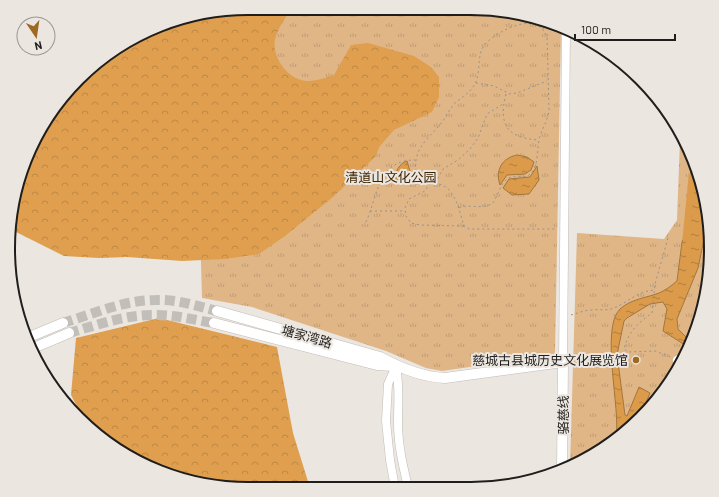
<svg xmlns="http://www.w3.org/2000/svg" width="719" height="497" viewBox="0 0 719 497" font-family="Barlow,'Noto Sans SC',sans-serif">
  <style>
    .grass { fill: url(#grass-tufts) }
    .forest { fill: url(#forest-crowns) }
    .water { fill: url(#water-ripples); stroke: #a3763d }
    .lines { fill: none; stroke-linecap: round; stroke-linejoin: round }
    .canal { stroke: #db9b4b; stroke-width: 7 }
    .major-tunnel { stroke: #c2beb9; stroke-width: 10; stroke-dasharray: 10 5; stroke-linecap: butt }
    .minor-casing { stroke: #c2bcb7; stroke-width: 9 }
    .major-casing { stroke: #c2bcb7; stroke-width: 11 }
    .path { stroke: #96928e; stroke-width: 1; stroke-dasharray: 2 3; stroke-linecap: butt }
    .minor { stroke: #fff; stroke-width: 8 }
    .major { stroke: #fff; stroke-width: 10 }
    .poi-dot { fill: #9e6a21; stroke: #ebe6e0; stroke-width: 1.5 }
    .labels { text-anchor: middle; stroke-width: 4; stroke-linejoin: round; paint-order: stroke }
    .park-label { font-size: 13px; fill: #3d2401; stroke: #ebe6e0 }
    .street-label { font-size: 13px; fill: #201e1c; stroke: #ebe6e0 }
    .poi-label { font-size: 13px; fill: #201e1c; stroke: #ebe6e0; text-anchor: end }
    .rim { fill: none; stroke: #201e1c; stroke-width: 2 }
  </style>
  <defs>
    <pattern id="grass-tufts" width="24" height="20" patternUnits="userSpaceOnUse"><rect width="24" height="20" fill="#e0b686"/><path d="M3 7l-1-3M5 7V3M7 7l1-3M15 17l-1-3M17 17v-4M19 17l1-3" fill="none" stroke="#c09c73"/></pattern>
    <pattern id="forest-crowns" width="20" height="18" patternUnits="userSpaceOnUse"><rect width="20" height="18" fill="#df9f4f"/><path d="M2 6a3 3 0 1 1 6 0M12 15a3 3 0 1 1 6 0" fill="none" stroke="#bf8844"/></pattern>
    <pattern id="water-ripples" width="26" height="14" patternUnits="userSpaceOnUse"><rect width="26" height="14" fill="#db9b4b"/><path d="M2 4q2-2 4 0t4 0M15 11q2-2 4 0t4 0" fill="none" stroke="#b17e3e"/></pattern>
  </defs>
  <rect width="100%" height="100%" fill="#ebe6e0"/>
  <!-- grass -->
  <path class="grass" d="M249 8 518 13 561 29 555 355 442 371 426 368 386 351 252 307 202 298 194 15Z
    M680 140 698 171 710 264 689 345 677 366 629 429 577 464 570 466 577 233 664 239 677 220Z"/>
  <!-- forest -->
  <path class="forest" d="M249 8 291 9C286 17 279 27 276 36 270 53 284 75 301 80 312 83 324 78 334 75L351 45 368 43 414 56 431 67 439 77V97L432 112 394 130 380 146 375 157 333 197 285 236 259 254 225 259 182 261 127 257 99 258 64 256 10 229V217L26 156 68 90 115 48 186 16Z
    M159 318 277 347 293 433 310 488H233L142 464 84 420 71 395 76 338Z"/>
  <!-- water -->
  <path class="water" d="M517 155 527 157 534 162 531 170 525 174 507 175 500 185C495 170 502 158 517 155Z
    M690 157 698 171 706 230 698 268 677 319 678 329 690 341 688 347 663 331 667 309 663 302 650 304 627 318 624 321 617 355 625 415 627 416 639 387 650 393C642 413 635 425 616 438 621 410 600 328 620 309 631 299 646 298 659 293 666 290 671 286 677 281L682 242 690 224 692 206Z
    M407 161 410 171 407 177 402 180H396C394 172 400 163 407 161Z
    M537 166 539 180 529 194 512 195 503 188 509 179 530 177Z"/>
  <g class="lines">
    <!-- canal -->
    <path class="canal" d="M686 238 692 177"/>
    <!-- major-tunnel -->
    <path class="major-tunnel" d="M63 323C93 314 124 300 156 300 177 299 197 306 217 311
      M69 333C97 325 127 314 156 315 176 315 195 320 214 323"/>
    <defs>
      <path id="minor" d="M677 360 680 362
        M563 362 566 31
        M396 367C400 388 398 402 398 423 398 445 403 466 408 487
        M395 488 390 460 386 421 388 384 396 366"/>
      <path id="major" d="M217 311 380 357C400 368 421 377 445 378L563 362 562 469
        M214 323 377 365 393 366
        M27 338 63 323
        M31 349 69 333"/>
    </defs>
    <!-- minor casing -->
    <use href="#minor" class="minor-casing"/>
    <!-- major casing -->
    <use href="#major" class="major-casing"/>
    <!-- path -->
    <path class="path" d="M543 29 546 23
      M476 83 494 86 510 94 517 93 547 81
      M506 94C498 125 507 138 539 140
      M430 183 425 191 409 199 405 208 406 216 411 223 420 225 464 226
      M435 183 443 169 458 160 470 149 478 138 487 114 503 104
      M459 208C469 203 479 210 492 204 498 197 499 186 506 180 513 173 522 180 529 175 540 167 536 148 540 136 543 127 548 120 549 110L547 36C544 31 541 26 534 24 520 20 489 35 482 49 477 61 481 76 473 87 469 93 461 98 455 103 451 108 448 112 445 118 436 132 419 142 416 160 411 188 438 177 449 190 458 200 460 214 464 226L469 229H556
      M370 211H405
      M366 222C378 196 377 160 415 160
      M668 238 655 284 652 313C638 323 628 332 624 349L628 352 655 351 671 357
      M571 315C578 313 585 310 592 310 600 309 607 311 614 308 630 301 636 292 654 290"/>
    <!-- minor -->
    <use href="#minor" class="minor"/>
    <!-- major -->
    <use href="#major" class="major"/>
  </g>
  <!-- markers -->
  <circle class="poi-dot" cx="636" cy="360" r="4"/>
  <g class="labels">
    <!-- park labels -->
    <g class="park-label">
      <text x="391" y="182">清道山文化公园</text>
    </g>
    <!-- street labels -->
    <g class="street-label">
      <text transform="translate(307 336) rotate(16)" y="5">塘家湾路</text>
      <text transform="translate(563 415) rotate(-90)" y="5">骆慈线</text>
    </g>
    <!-- poi labels -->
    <g class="poi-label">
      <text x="628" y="365">慈城古县城历史文化展览馆</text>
    </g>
  </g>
  <!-- crop -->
  <path d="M0 0H719V497H0ZM248 15H471A233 233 0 0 1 704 248V249A233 233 0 0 1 471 482H248A233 233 0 0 1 15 249V248A233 233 0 0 1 248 15Z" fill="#ebe6e0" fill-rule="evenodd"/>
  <path class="rim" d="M248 15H471A233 233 0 0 1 704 248V249A233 233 0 0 1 471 482H248A233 233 0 0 1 15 249V248A233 233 0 0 1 248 15Z"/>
  <!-- north arrow -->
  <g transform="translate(36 36) rotate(167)"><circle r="19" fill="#ebe6e0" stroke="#9a9692"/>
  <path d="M0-3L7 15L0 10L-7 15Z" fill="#9e6a21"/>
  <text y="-6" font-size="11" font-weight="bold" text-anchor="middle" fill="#201e1c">N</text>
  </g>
  <!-- scale -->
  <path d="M575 34v6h100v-6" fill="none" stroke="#201e1c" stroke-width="2"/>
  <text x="581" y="34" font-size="12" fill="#201e1c" stroke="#ebe6e0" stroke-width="3" paint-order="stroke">100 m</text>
</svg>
